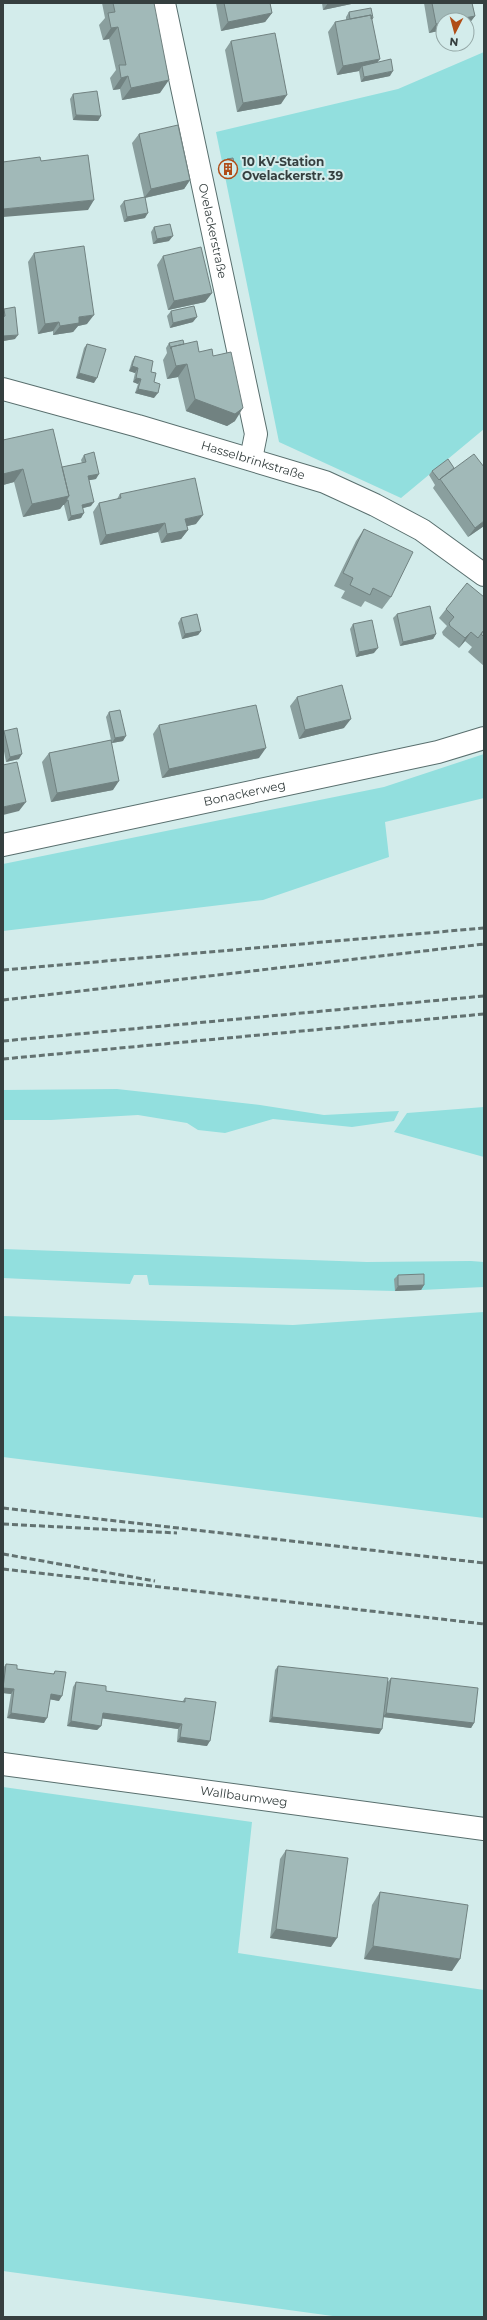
<svg xmlns="http://www.w3.org/2000/svg" width="487" height="2320" viewBox="0 0 487 2320" font-family="Montserrat,sans-serif">
  <style>
    .green { fill: #92dfde }
    .lines { fill: none; stroke-linecap: round; stroke-linejoin: round }
    .minor-casing { stroke: #596f6e; stroke-width: 24 }
    .minor { stroke: #fff; stroke-width: 22 }
    .rail { stroke: #637271; stroke-width: 3; stroke-dasharray: 6 3; stroke-linecap: butt }
    .wall { fill: #8a9f9e }
    .shaded-wall { fill: #718281 }
    .building { fill: #a1b9b8; stroke: #718281 }
    .labels { text-anchor: middle; stroke-width: 4; stroke-linejoin: round; paint-order: stroke }
    .poi-label { font-size: 12px; font-weight: bold; fill: #353f3f; stroke: #d3eceb; text-anchor: start }
    .street-label { font-size: 12px; fill: #353f3f; stroke: #d3eceb }
  </style>
  <rect width="100%" height="100%" fill="#d3eceb"/>
  <!-- green -->
  <path class="green" d="M484 52V429L401 498 279 442 216 132 398 89Z
    M484 754V798L385 822 389 857 263 900 3 931V864L384 787Z
    M117 1089 260 1105 324 1115 399 1111 394 1121 352 1127 273 1119 225 1133 198 1130 187 1123 138 1115 51 1120H3V1090Z
    M484 1107V1157L394 1132 407 1113Z
    M3 1249 367 1262 471 1261 484 1262V1287L421 1290 395 1279V1291L149 1285 147 1275H134L130 1284 3 1278Z
    M484 1312V1518L3 1457V1316L293 1325Z
    M3 1787 252 1822 238 1953 484 1990V2317H340L3 2271Z"/>
  <g class="lines">
    <defs>
      <g id="minor">
        <path id="s1" d="M164 3 256 434 251 459"/>
        <path id="s2" d="M3 389 138 426 325 482 375 505 422 530 484 575"/>
        <path id="s3" d="M3 845 438 752 484 738"/>
        <path id="s4" d="M3 1764 484 1829"/>
      </g>
    </defs>
    <!-- minor casing -->
    <use href="#minor" class="minor-casing"/>
    <!-- minor -->
    <use href="#minor" class="minor"/>
    <!-- rail -->
    <path class="rail" d="M3 970 484 928
      M3 1000 484 944
      M3 1041 484 996
      M3 1059 484 1014
      M3 1508 484 1563
      M3 1524 177 1533
      M3 1554 155 1581
      M3 1569 484 1624"/>
  </g>
  <!-- wall -->
  <path class="wall" d="M102 3H154L160 93 122 100 120 89 113 90 110 78 116 70 109 39 103 40 99 25 105 18Z
    M216 3H270L272 13 265 22 221 31Z
    M322 3H356L323 10Z
    M424 3H472L475 16 468 25H467V20H443V30L429 33Z
    M349 12 373 18 372 20 377 63 390 76 361 82 359 71 337 75 328 32 335 22 346 20V17Z
    M231 41 281 104 237 112 225 50Z
    M73 94 101 116 98 121 73 120 70 99Z
    M139 134 190 180 184 189 145 198V218L124 222 120 206 124 201 144 197 132 143Z
    M227 159 235 169 231 174 226 175 224 164Z
    M154 227 169 241 153 244 151 232Z
    M34 253 87 324 78 326 73 332 53 335V331L38 334 28 262Z
    M163 256 212 293 205 302 168 310 157 265Z
    M4 309 15 339 3 341V311Z
    M171 311 193 322 170 328 167 316Z
    M169 343 184 344 199 352 213 356 235 421 227 426 186 411 178 377 167 379 163 360 167 353 166 348Z
    M87 344 94 383 76 378 84 348Z
    M135 356 151 372 154 382V398L135 393 138 384 133 382 135 373 129 371 132 361Z
    M3 440 62 467 82 463 81 460 84 455 96 479 89 480 91 506 83 508 81 518 68 521 64 505H63L60 509 23 517 14 482 3 485Z
    M432 471 484 526 468 537 433 488 435 485 429 475Z
    M120 494 196 524 187 526 188 530 181 539 161 543 158 532 100 545 93 512 99 503 117 499Z
    M364 529 391 597 382 609 365 601 361 607 341 598 345 591 334 586 356 541Z
    M484 597V666L468 652 472 647 465 641 459 648 443 635 442 632 447 626 439 618 446 609Z
    M397 614 436 634 433 639 400 646 393 618Z
    M181 618 201 631 198 635 182 639 178 623Z
    M353 624 374 653 356 657 350 629Z
    M297 697 344 728 299 739 290 706Z
    M109 712 123 741 112 743 113 790 51 802 42 762 49 753 111 740 106 717Z
    M159 725 259 758 162 778 153 734Z
    M4 731 19 759 6 762 3 746V732Z
    M398 1275 424 1285 421 1290 395 1291 394 1279Z
    M6 1664 17 1669 53 1674 55 1671 59 1701 50 1699 44 1723 7 1718 11 1694 3 1693V1668Z
    M278 1666 387 1683 391 1678 474 1723 471 1728 383 1717 379 1734 269 1722 275 1670Z
    M76 1682 106 1691 182 1702 185 1698 207 1746 177 1742 178 1729 102 1718 101 1726 97 1730 67 1726 73 1687Z
    M286 1850 331 1947 270 1938 280 1859Z
    M380 1892 452 1971 364 1959 372 1905Z"/>
  <!-- shaded-wall -->
  <path class="shaded-wall" d="M328 3H356L323 10Z
    M272 13 265 22 221 31 228 22Z
    M475 16 468 25H467V20H454Z
    M443 22V30L429 33 436 24Z
    M118 27 109 39 103 40 111 28Z
    M380 59 373 68 362 66 359 71 337 75 343 66Z
    M393 71 390 76 361 82 364 77Z
    M128 76 120 89 113 90 121 78Z
    M169 80 160 93 122 100 131 88Z
    M287 95 281 104 237 112 243 103Z
    M76 115 101 116 98 121 73 120Z
    M235 169 231 174 226 175 230 170Z
    M190 180 184 189 144 198 151 189Z
    M94 200 88 210 3 217V209Z
    M148 213 145 218 124 222 127 217Z
    M173 236 169 241 153 244 157 239Z
    M212 293 205 302 168 310 174 301Z
    M94 315 87 324 78 326 73 332 53 335 60 326 79 317Z
    M197 317 193 322 170 328 173 323Z
    M59 322 53 331 38 334 45 324Z
    M18 335 15 339 3 341V336Z
    M187 364 178 377 167 379 176 366Z
    M132 366 138 368 135 373 129 371Z
    M79 373 97 378 94 383 76 378Z
    M136 378 141 379 138 384 133 382Z
    M138 389 158 393 154 398 135 393Z
    M195 399 243 408 235 421 227 426 186 411Z
    M23 469 14 482 3 485V474Z
    M99 474 96 479 85 481 88 476Z
    M69 496 68 500 64 505H63L60 509 23 517 32 504Z
    M94 502 91 506 79 509 82 505Z
    M84 513 81 518 68 521 71 516Z
    M203 515 196 524 179 528 185 519Z
    M484 521V526L468 537 475 528Z
    M165 523 158 532 100 545 106 535Z
    M188 530 181 539 161 543 167 534Z
    M201 631 198 635 182 639 185 634Z
    M471 632 465 641 459 648 465 638Z
    M436 634 433 639 400 646 403 642Z
    M378 648 374 653 356 657 359 652Z
    M351 719 344 728 299 739 305 730Z
    M126 736 123 741 112 743 115 738Z
    M266 748 259 758 162 778 169 769Z
    M22 754 19 759 6 762 10 757Z
    M119 781 113 790 51 802 57 793Z
    M26 802 19 811 3 815V807Z
    M424 1285 421 1290 395 1291 398 1286Z
    M3 1688 14 1689 11 1694 3 1693Z
    M51 1694 62 1696 59 1701 48 1699Z
    M11 1713 47 1718 44 1723 7 1718Z
    M103 1713 182 1724 178 1729 99 1718Z
    M386 1713 474 1723 471 1728 383 1717Z
    M272 1717 382 1729 379 1734 269 1722Z
    M71 1721 101 1726 97 1730 67 1726Z
    M180 1737 210 1741 207 1746 177 1742Z
    M276 1929 337 1938 331 1947 270 1938Z
    M373 1946 460 1959 452 1971 364 1959Z"/>
  <!-- building -->
  <path class="building" d="M113 3H154L169 80 131 88 128 76 121 78 119 65H126L118 27 111 28 108 13 115 12Z
    M224 3H270L272 13 228 22Z
    M432 3H472L475 16 454 20H443V22L436 24Z
    M371 8 373 18 371 19V15L350 19 349 12Z
    M371 15 380 59 343 66 335 22Z
    M275 33 287 95 243 103 231 41Z
    M391 59 393 71 364 77 362 66Z
    M97 91 101 116 76 115 73 94Z
    M178 125 190 180 151 189 139 134Z
    M88 155 94 200 3 209V162L40 157 41 161Z
    M233 158 235 169 230 170 227 159Z
    M145 197 148 213 127 217 124 201Z
    M170 224 173 236 157 239 154 227Z
    M84 246 94 315 79 317V323L60 326 59 322 45 324 34 253Z
    M201 247 212 293 174 301 163 256Z
    M194 306 197 317 173 323 171 311Z
    M15 307 18 335 3 336V317L5 316 4 309Z
    M183 340 184 344 171 347V349L169 343Z
    M197 341 199 352 212 349 213 356 231 352 243 408 235 414 195 399 187 364 176 366 171 347Z
    M87 344 106 349 97 378 79 373Z
    M135 356 153 361 151 372 156 373 154 382 160 384 158 393 138 389 141 379 136 378 138 368 132 366Z
    M53 429 69 496 32 504 23 469 3 474V440Z
    M94 452 99 474 88 476 94 502 82 505 84 513 71 516 68 500H66L69 496 62 467 86 462 84 455Z
    M474 454 484 467V521L475 528 440 479Z
    M448 459 454 468 440 479 439 480 432 471Z
    M195 478 203 515 185 519 188 530 167 534 165 523 106 535 99 503 121 498 120 494Z
    M364 529 413 552 391 597 373 588 370 595 350 585 353 578 343 573Z
    M467 583 484 597V630L478 638 471 632 465 638 450 626 449 623 454 617 446 609Z
    M430 606 436 634 403 642 397 614Z
    M197 614 201 631 185 634 181 618Z
    M372 620 378 648 359 652 353 624Z
    M484 630V637L481 634Z
    M342 685 351 719 305 730 297 697Z
    M256 705 266 748 169 769 159 725Z
    M120 710 126 736 115 738 109 712Z
    M17 728 22 754 10 757 4 731Z
    M111 740 119 781 57 793 49 753Z
    M17 762 26 802 3 807V765Z
    M424 1274V1285L398 1286V1275Z
    M6 1664 17 1665V1669L54 1674 55 1671 66 1672 62 1696 51 1694 47 1718 11 1713 14 1689 3 1688Z
    M278 1666 388 1678 382 1729 272 1717Z
    M391 1678 478 1688 474 1723 386 1713Z
    M76 1682 106 1686V1691L185 1702V1698L216 1702 210 1741 180 1737 182 1724 141 1718 103 1713 101 1726 71 1721Z
    M286 1850 348 1858 337 1938 276 1929Z
    M380 1892 468 1905 460 1959 373 1946Z"/>
  <!-- icons -->
  <defs>
    <symbol id="building-ring" viewBox="-11 -11 22 22"><circle r="9.5" fill="#d3eceb" stroke="#b04d17" stroke-width="1.5"/><path d="M-4-6H4V6H1V3H-1V6H-4ZM-2.5-4.3h1.7v1.8h-1.7ZM.8-4.3h1.7v1.8H.8ZM-2.5-1h1.7V.8h-1.7ZM.8-1h1.7V.8H.8Z" fill="#b04d17"/></symbol>
  </defs>
  <g fill-rule="evenodd">
    <use href="#building-ring" x="217" y="158" width="22" height="22"/>
  </g>
  <g class="labels">
    <!-- poi labels -->
    <g class="poi-label">
      <text x="242" y="166">10 kV-Station<tspan x="242" dy="14">Ovelackerstr. 39</tspan></text>
    </g>
    <!-- street labels -->
    <g class="street-label">
      <text dy="4" stroke="none"><textPath href="#s1" startOffset="233">Ovelackerstraße</textPath></text>
      <text dy="4" stroke="none"><textPath href="#s2" startOffset="260">Hasselbrinkstraße</textPath></text>
      <text dy="4" stroke="none"><textPath href="#s3" startOffset="247">Bonackerweg</textPath></text>
      <text dy="4" stroke="none"><textPath href="#s4" startOffset="243">Wallbaumweg</textPath></text>
    </g>
  </g>
  <!-- border -->
  <rect width="487" height="2320" fill="none" stroke="#353f3f" stroke-width="8"/>
  <!-- north arrow -->
  <g transform="translate(455 32) rotate(186)"><circle r="19" fill="#d3eceb" stroke="#94a7a6"/>
  <path d="M0-3L7 15L0 10L-7 15Z" fill="#b04d17"/>
  <text y="-6" font-size="11" font-weight="bold" text-anchor="middle" fill="#353f3f">N</text>
  </g>
</svg>
